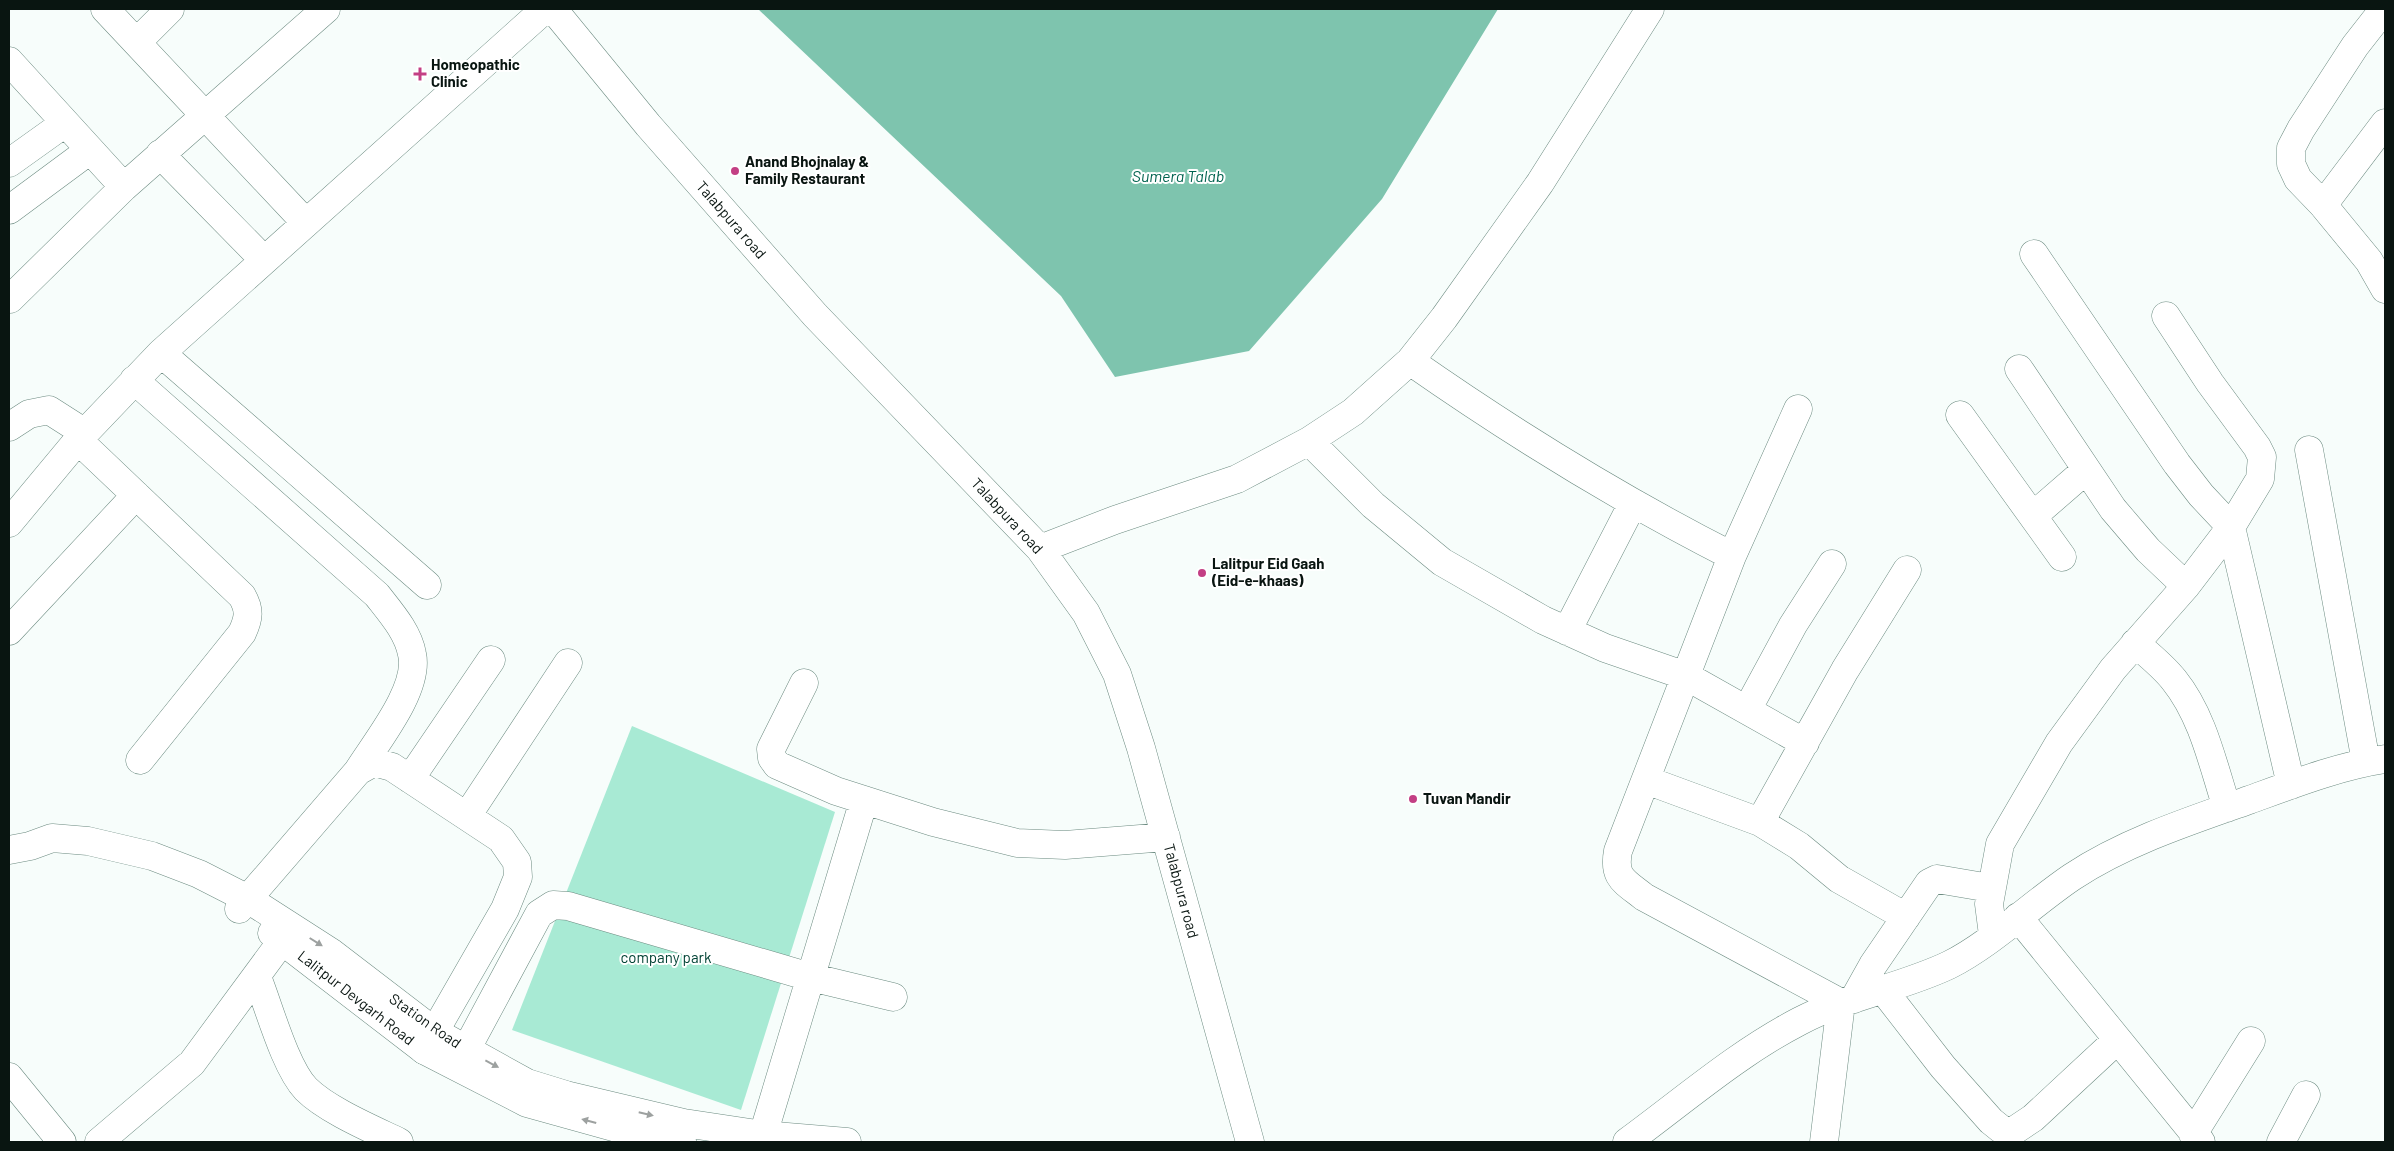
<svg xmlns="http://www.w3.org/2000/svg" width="2394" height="1151" viewBox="0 0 2394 1151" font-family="Barlow,sans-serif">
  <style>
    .green { fill: #a8ead4 }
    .water { fill: #7ec4ae }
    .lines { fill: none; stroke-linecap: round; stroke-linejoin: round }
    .minor-casing { stroke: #6c8b81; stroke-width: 29 }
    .major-casing { stroke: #6c8b81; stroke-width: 29 }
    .minor { stroke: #fff; stroke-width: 28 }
    .major { stroke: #fff; stroke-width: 28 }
    .oneway { fill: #9da1a0 }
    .poi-dot { fill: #c33f84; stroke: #fff; stroke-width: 2 }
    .labels { text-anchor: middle; stroke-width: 4; stroke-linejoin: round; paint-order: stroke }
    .poi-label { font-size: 15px; font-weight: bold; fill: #091511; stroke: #fff; text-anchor: start }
    .street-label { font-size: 15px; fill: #091511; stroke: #fff }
    .park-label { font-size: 15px; fill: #024335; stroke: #fff }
    .water-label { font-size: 16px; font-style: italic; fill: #00634f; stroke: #fff }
  </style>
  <rect width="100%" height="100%" fill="#f7fdfb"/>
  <!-- green -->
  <path class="green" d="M632 726 835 812 741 1110 512 1030Z"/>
  <!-- water -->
  <path class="water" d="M758 9H1498L1382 199 1249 351 1115 377 1061 296Z"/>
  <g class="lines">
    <defs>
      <path id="minor" d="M105 9 306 223
        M553 9 648 125 815 315 1040 549 1086 613 1117 674 1141 748 1250 1142
        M2384 9 2355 46 2301 129 2291 148V164L2298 179 2323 205 2369 261 2385 289
        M137 42 170 9
        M9 61 124 187
        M160 154 264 260
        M9 163 65 123
        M2323 205 2385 123
        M9 210 90 150
        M2034 254 2177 464 2201 495 2231 527 2291 785
        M10 299 124 187 326 9
        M161 353 427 585
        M1410 361C1513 433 1620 499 1732 556
        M2019 369 2113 509 2148 550 2186 586
        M134 380 377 595C391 613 408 632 412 654 420 689 376 742 358 771
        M1798 409 1732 556 1618 851C1613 878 1624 881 1644 897L1841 1003 1824 1142
        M1960 415 2062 557
        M9 427 29 414 49 410 85 433
        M78 440 242 596C250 610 249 618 242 633L140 760
        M1309 441 1373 505 1442 562 1543 620 1605 648 1686 676 1805 743
        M2309 450 2366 762
        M2033 516 2086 470
        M9 523 78 440 161 353 545 9
        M1040 549 1115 520 1237 479 1309 441 1353 412 1410 361 1444 318 1540 183 1650 9
        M9 631 136 495
        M1567 631 1633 503
        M2135 643C2149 655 2163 666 2174 680 2203 716 2213 765 2227 808
        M804 683 771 749 772 758 777 765 836 791 933 822 1017 843 1065 845 1166 837
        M1747 710 1793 625 1832 564
        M410 779 491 660
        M1646 780 1760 822 1799 846 1839 879 1906 917
        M467 816 568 663
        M1760 822 1845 670 1907 570
        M239 909 358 771 374 762 392 767 501 839 517 862 518 877 505 909 424 1050
        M2018 917 2201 1142
        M1993 935 1989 904 2000 844 2059 743 2113 669 2186 586 2231 527 2260 479 2262 457 2257 447 2210 383 2166 316
        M257 977C269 1007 285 1067 306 1089 327 1110 372 1129 399 1142
        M1884 991 1943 1067 1991 1121 2001 1129 2012 1132 2033 1118 2117 1040
        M1854 999 1873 965 1929 883 1937 879 1990 888
        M466 1050 539 914 553 905 568 906 810 977 893 997
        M9 1077 62 1142
        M2193 1134 2251 1041
        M763 1135 864 800
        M99 1142 192 1063 282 941
        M1627 1142C1683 1101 1738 1053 1800 1021 1847 996 1901 988 1949 965 1991 944 2032 904 2072 877 2125 842 2189 821 2249 800 2293 784 2339 766 2385 759
        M2281 1142 2306 1095"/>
      <path id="major" d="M9 850 30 846 52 838 88 841 152 856 199 874 248 899 332 953 435 1032 527 1083 566 1095 684 1123 763 1135 847 1142
        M272 933 424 1050 527 1103 617 1128 682 1141"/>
    </defs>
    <!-- minor casing -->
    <use href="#minor" class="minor-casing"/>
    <!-- major casing -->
    <use href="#major" class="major-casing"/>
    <!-- minor -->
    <use href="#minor" class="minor"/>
    <!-- major -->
    <use href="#major" class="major"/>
  </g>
  <!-- one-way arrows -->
  <defs><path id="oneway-solid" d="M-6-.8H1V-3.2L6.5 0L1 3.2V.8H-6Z" transform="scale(1.25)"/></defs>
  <g class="oneway">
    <use href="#oneway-solid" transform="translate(316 942) rotate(32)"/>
    <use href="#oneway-solid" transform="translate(492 1064) rotate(28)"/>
    <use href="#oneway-solid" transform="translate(646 1114) rotate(13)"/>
    <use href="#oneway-solid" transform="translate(589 1121) rotate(-165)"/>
  </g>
  <!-- markers -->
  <g class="poi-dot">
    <path d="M417.5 66.5h5v5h5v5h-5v5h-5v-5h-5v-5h5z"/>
    <circle cx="735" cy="171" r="5"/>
    <circle cx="1202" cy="573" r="5"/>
    <circle cx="1413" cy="799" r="5"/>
  </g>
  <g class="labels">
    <!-- poi labels -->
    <g class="poi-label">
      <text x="431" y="70">Homeopathic<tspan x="431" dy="17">Clinic</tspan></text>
      <text x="745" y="167">Anand Bhojnalay &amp;<tspan x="745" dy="17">Family Restaurant</tspan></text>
      <text x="1212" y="569">Lalitpur Eid Gaah<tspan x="1212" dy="17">(Eid-e-khaas)</tspan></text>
      <text x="1423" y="804">Tuvan Mandir</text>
    </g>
    <!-- street labels -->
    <g class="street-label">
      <text transform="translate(731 220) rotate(49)" y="5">Talabpura road</text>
      <text transform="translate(1007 516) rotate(47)" y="5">Talabpura road</text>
      <text transform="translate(1181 891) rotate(75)" y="5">Talabpura road</text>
      <text transform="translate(356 998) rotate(38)" y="5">Lalitpur Devgarh Road</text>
      <text transform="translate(425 1021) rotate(35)" y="5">Station Road</text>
    </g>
    <!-- park labels -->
    <g class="park-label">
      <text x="666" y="963">company park</text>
    </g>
    <!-- water labels -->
    <g class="water-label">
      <text x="1178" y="182">Sumera Talab</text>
    </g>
  </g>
  <!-- border -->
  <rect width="2394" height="1151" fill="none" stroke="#091511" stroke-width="20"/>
</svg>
